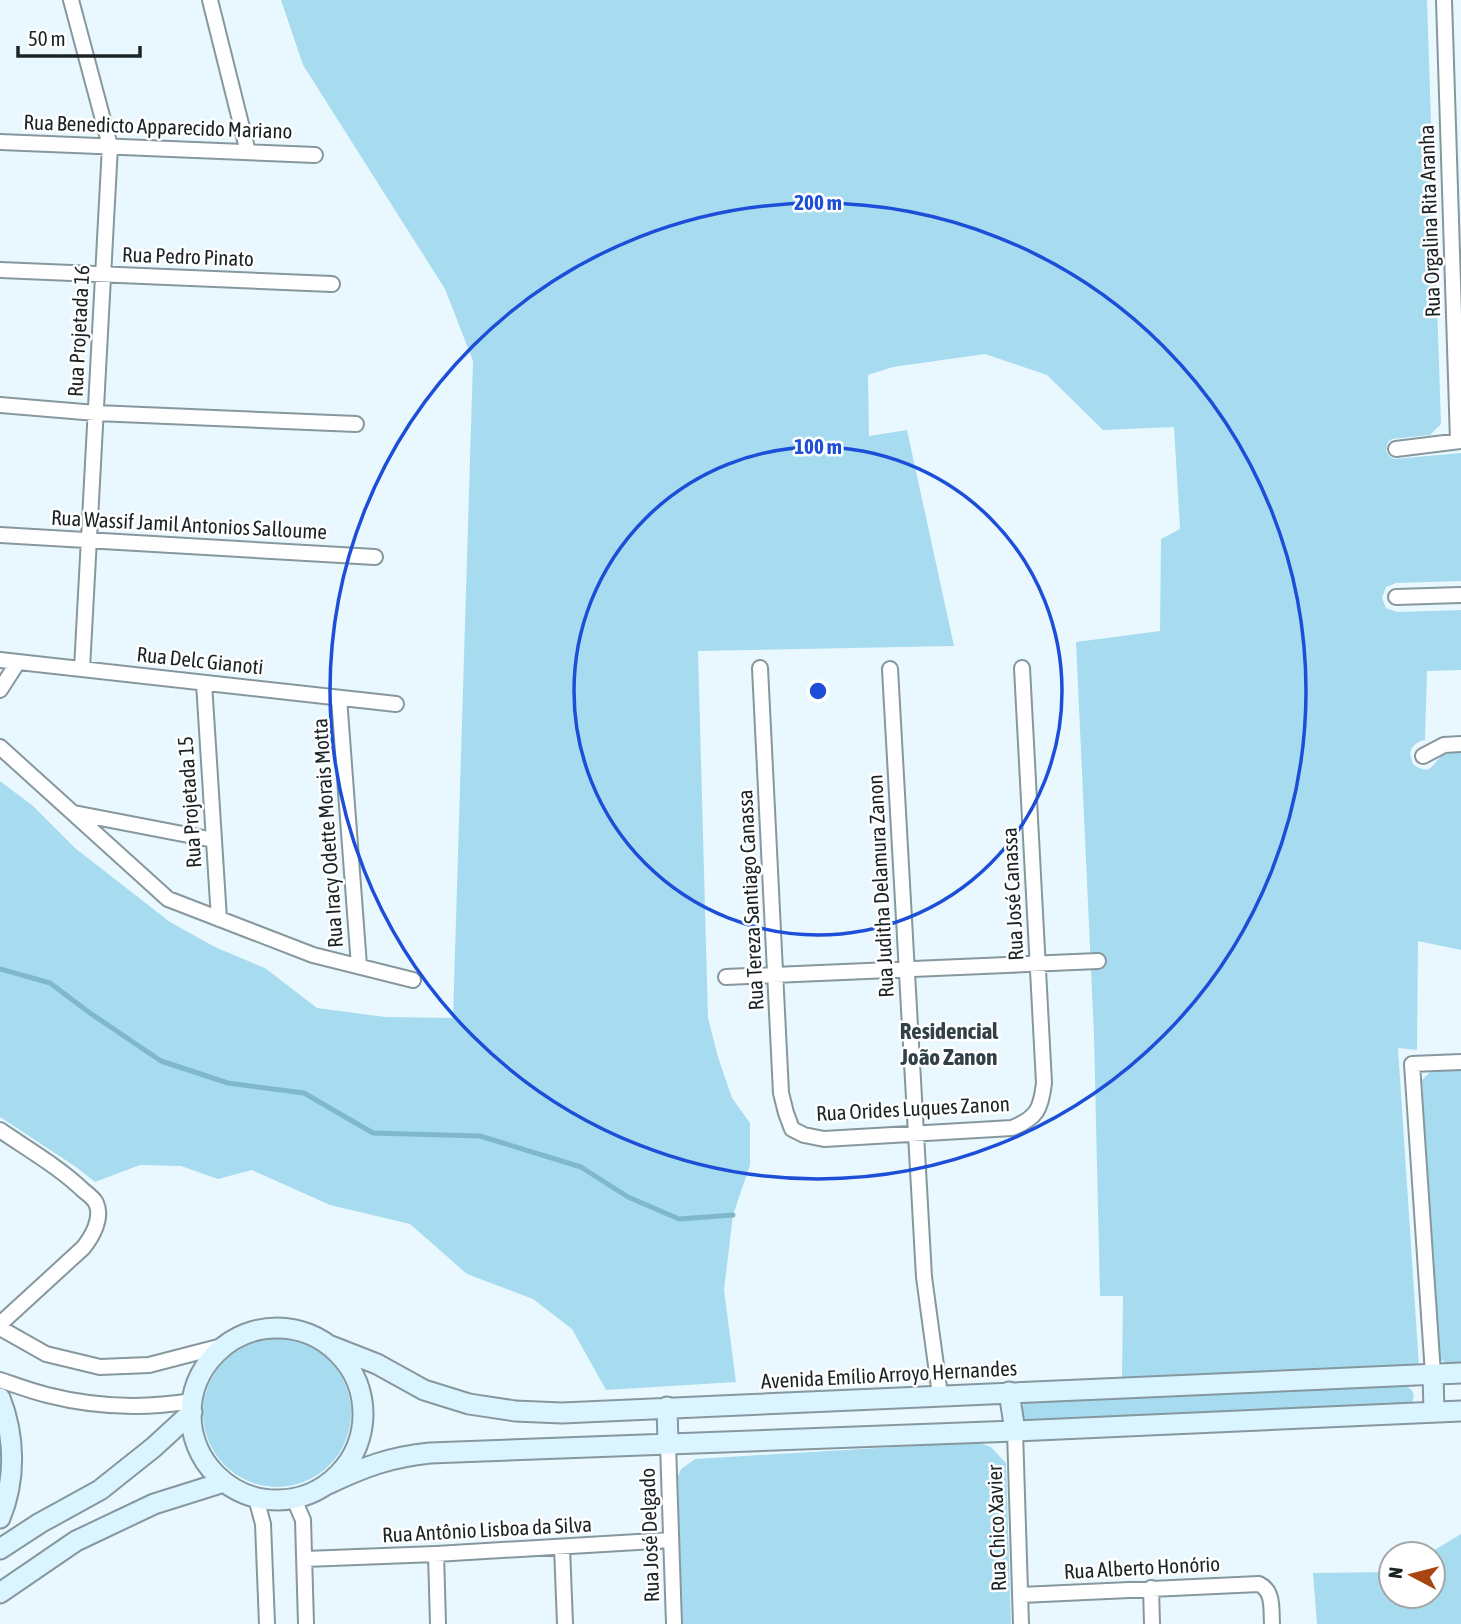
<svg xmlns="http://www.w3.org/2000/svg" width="1461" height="1624" viewBox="0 0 1461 1624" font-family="'Asap Condensed',sans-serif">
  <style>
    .green { fill: #a7dcf0 }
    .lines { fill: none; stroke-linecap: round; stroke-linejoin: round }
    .stream { stroke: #7fb8cc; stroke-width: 5 }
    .street-casing { stroke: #86979e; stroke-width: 18 }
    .secondary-casing { stroke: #86979e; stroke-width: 23 }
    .street { stroke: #fff; stroke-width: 14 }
    .secondary { stroke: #daf5ff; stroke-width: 19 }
    .ring { fill: none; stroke: #1d4ed8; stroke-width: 3.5 }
    .labels { text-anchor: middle; stroke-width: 5; stroke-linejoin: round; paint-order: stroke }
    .street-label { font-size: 21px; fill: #1c2325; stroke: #fff }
    .neighbourhood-label { font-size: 23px; font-weight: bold; fill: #314147; stroke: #fff }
    .centre { fill: #1d4ed8; stroke: #fff; stroke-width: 3.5 }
    .ring-label { font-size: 21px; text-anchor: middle; font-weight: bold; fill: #1d4ed8; stroke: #fff; stroke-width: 5; stroke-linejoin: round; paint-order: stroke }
  </style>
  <rect width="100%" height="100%" fill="#e9f8fe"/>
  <!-- green -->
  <path class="green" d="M281 0H1427L1441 424 1430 435 1392 439 1388 442 1386 451 1390 457 1394 459 1461 453V581L1396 583 1386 587 1382 598 1386 608 1397 612 1461 610V670L1427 671 1425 740C1416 742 1412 745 1410 754L1413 764C1434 780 1433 757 1448 752 1452 751 1457 752 1461 752V950L1418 941 1417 1050 1398 1048 1419 1366 1122 1377 1123 1296H1100L1094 1034 1076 642 1160 631 1161 539 1180 529 1174 427 1103 430 1047 375 985 354 893 367 868 375 869 436 907 430 954 646 698 651 708 1018 718 1057 732 1098 750 1123V1165L733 1215 724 1290 736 1382 606 1390 572 1329 533 1299 467 1274 410 1224 330 1205 252 1170 218 1179 181 1166 140 1165 95 1182 76 1167 0 1117V781L33 806 75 848 170 922 215 947 265 968 317 1008 385 1017 453 1018 473 361 445 289 303 65Z
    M1461 1070V1364H1448L1436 1357 1422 1080 1431 1071Z
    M203 1413a74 74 0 1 1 148 0a74 74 0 1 1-148 0Z
    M1405 1386C1414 1389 1416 1396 1411 1404L1029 1422 1025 1420 1021 1411 1024 1403 1032 1399Z
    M977 1442 991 1447 1006 1463 1011 1624H680L675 1485 681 1469 695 1459Z
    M1461 1534V1624H1317L1313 1573 1391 1572V1596H1433V1554H1428Z"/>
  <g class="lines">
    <!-- stream -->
    <path class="stream" d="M0 969 50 983 90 1013 161 1061 228 1083 304 1093 373 1133 480 1136 581 1167 628 1197 679 1219 733 1215"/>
    <defs>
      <path id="street" d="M71 0 110 146 82 669
        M210 0 248 152
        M1444 0 1458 441
        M0 142 315 155
        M0 270 332 284
        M0 405 96 413 356 424
        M1396 449 1461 441
        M0 535 375 557
        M1396 597 1461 595
        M0 660 396 704
        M760 668 781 1093 786 1113 792 1129 804 1135 824 1139 1012 1128C1037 1118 1041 1109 1044 1083L1022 668
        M890 669 924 1277 940 1395
        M204 683 219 919
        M0 690 18 662
        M339 698 359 966
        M0 747 168 899 313 955 413 980
        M1423 756 1444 745 1461 744
        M74 813 214 840
        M726 977 1098 961
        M0 1130C29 1150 59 1167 84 1191 88 1194 94 1199 96 1203 103 1218 92 1237 83 1248L0 1324
        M0 1328 46 1354 100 1367 149 1365 226 1345
        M1433 1374 1412 1064 1461 1062
        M0 1380C15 1385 31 1391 47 1395 94 1407 144 1409 192 1401
        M1015 1431 1021 1624
        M668 1444 674 1624
        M256 1498 263 1524 267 1624
        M294 1499 303 1520 306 1624
        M562 1547 565 1624
        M436 1554 438 1624
        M305 1559 436 1554 671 1540
        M1151 1588 1152 1624
        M1021 1595 1259 1584C1274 1591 1271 1609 1272 1624"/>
      <path id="secondary" d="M191 1414a86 86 0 1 1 172 0a86 86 0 1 1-172 0Z
        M331 1346 377 1364 424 1390 469 1404 515 1411 562 1413 1461 1373
        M1433 1374 1434 1412
        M1009 1392 1015 1431
        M0 1398C15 1436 16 1480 0 1518
        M667 1407 668 1444
        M328 1484C364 1467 390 1457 430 1453L1015 1431 1461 1411
        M0 1549 40 1523 100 1490 154 1447 192 1412
        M0 1593 76 1541 154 1504 224 1482"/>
    </defs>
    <!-- street casing -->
    <use href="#street" class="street-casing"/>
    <!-- secondary casing -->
    <use href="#secondary" class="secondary-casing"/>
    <!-- street -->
    <use href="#street" class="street"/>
    <!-- secondary -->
    <use href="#secondary" class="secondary"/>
  </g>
  <!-- distance rings -->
  <g class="ring">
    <circle cx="818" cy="691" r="244"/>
    <circle cx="818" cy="691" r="488"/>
  </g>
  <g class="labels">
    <!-- street labels -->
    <g class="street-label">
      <text transform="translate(158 127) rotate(2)" y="7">Rua Benedicto Apparecido Mariano</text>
      <text transform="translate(1430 221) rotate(-92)" y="7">Rua Orgalina Rita Aranha</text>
      <text transform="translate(188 257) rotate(2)" y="7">Rua Pedro Pinato</text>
      <text transform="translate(79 331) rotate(-87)" y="7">Rua Projetada 16</text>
      <text transform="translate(189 525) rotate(3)" y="7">Rua Wassif Jamil Antonios Salloume</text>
      <text transform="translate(200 661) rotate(6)" y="7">Rua Delc Gianoti</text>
      <text transform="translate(190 802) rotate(-94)" y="7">Rua Projetada 15</text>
      <text transform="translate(328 833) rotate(-94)" y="7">Rua Iracy Odette Morais Motta</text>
      <text transform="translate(881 886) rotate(-93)" y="7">Rua Juditha Delamura Zanon</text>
      <text transform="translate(1013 894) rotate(-93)" y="7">Rua José Canassa</text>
      <text transform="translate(751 900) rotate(-93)" y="7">Rua Tereza Santiago Canassa</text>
      <text transform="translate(913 1109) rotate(-3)" y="7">Rua Orides Luques Zanon</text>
      <text transform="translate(889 1375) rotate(-3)" y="7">Avenida Emílio Arroyo Hernandes</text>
      <text transform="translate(997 1528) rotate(-92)" y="7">Rua Chico Xavier</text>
      <text transform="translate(487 1530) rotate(-3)" y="7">Rua Antônio Lisboa da Silva</text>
      <text transform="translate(650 1535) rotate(-92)" y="7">Rua José Delgado</text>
      <text transform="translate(1142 1568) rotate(-3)" y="7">Rua Alberto Honório</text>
    </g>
    <!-- neighbourhood labels -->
    <g class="neighbourhood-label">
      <text x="949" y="1039">Residencial<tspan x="949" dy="26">João Zanon</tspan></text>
    </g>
  </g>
  <circle cx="818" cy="691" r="10" class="centre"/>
  <g class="ring-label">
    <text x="818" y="210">200 m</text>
    <text x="818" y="454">100 m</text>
  </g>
  <!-- north arrow -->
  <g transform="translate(1412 1575) rotate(277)"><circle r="33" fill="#ffffff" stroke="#a4a7a8" stroke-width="2"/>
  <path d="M0-5L12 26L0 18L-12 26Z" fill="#a84511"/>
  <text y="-10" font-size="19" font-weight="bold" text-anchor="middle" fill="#1c2325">N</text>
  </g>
  <!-- scale -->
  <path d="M18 46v10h122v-10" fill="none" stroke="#1c2325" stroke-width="3.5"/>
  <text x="28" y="46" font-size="21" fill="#1c2325" stroke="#ffffff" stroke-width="5" paint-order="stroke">50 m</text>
</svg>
